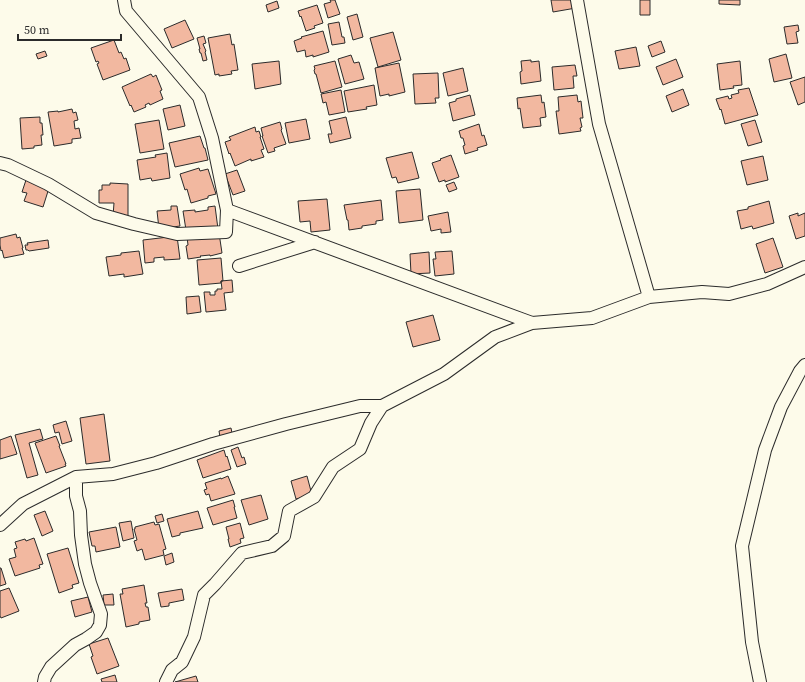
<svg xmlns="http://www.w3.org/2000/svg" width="805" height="682" viewBox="0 0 805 682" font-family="'Source Serif 4',serif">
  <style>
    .building { fill: #f2b8a0; stroke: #2b2b2b }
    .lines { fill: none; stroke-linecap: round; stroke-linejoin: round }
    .street-casing { stroke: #2b2b2b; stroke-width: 14 }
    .street { stroke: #fdfbea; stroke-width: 12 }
  </style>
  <rect width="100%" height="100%" fill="#fdfbea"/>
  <!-- building -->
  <path class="building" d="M330 0H335L340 14 328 18 324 4 331 2Z
    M551 0H575L576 8 553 12Z
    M640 0H650V15H640Z
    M719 0H740V5L719 4Z
    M277 1 279 8 268 12 266 5Z
    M317 5 323 23 314 26 315 28 306 31 301 16 300 17 298 11Z
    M357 14 363 37 353 40 347 17Z
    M185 20 194 39 172 48 164 29Z
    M339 22 342 37H344L345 43 332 45 328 24Z
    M798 25 799 31 796 32 798 43 787 44 784 27Z
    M323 31 329 52 313 57V55L306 57 305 50 297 52 294 41 302 38 301 37Z
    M393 32 401 60 378 67 370 38Z
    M230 34 232 45 234 44 238 70 231 71 232 74 219 76V74L215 75 208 38Z
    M204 36 206 43 203 44 206 51 205 52 207 60 203 61 201 53H200L199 49H200L197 38Z
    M114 40 119 53 121 52 124 59 126 58 130 70 103 80 97 64 99 63 98 61 96 62 91 48Z
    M661 41 665 52 652 57 648 46Z
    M636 47 640 66 619 69 615 51Z
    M45 51 47 56 38 59 36 54Z
    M786 54 792 78 774 82 769 59Z
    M351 55 354 63 359 62 364 79 345 84 338 59Z
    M676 59 683 77 663 85 656 67Z
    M531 60V62L539 61 541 81 521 84 520 72 522 71 521 61Z
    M279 61 281 84 255 89 252 64Z
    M335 61 342 87 321 93 316 74H315L314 70 315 69 314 66Z
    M740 61 742 85 733 86 734 88 720 90 717 64Z
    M399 63 405 92 389 96V94L380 96 375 68Z
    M575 65 577 76H573L574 88 554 90 552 67Z
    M463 68 468 91 448 96 443 73Z
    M438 73 439 98H435L436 103 415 104 413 74Z
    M151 74 153 77 156 75 162 90 160 91 163 99 150 105 149 103 145 105 146 107 134 112 131 105 130 106 122 87Z
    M805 77V102L798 105 790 82Z
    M374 85 377 105 366 107 367 109 348 112 344 91Z
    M749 88 758 115 725 124 721 109 720 110 716 99 728 96 729 99 732 98 731 95 739 93 738 90Z
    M683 89 689 105 672 112 666 96Z
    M341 90 345 112 329 115 326 102 323 103 321 94Z
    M470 95 475 115 453 121 449 103 456 101V99Z
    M541 95 542 103 544 102 546 117 540 118 541 126 523 128 520 108 518 109 517 98Z
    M577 95 578 102 581 101 583 118H580L582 127 580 128 581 131 559 134 556 111H559L558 97Z
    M180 105 185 126 168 130 163 109Z
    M72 109 73 113 76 112 78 120 74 121 75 129 79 128 81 138 72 139V143L54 146 48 112 58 111V112Z
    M40 117V123H42L43 135H41L42 145 34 146V148L22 149 20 118Z
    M346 117 351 138 330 143 328 134H332L329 121Z
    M306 119 310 139 289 143 285 123Z
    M159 120 164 149 140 153 135 124Z
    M755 120 762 142 748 146 741 124Z
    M280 122 282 129 281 130 286 144 274 148 275 151 268 153 262 136H263L261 128Z
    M479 124 482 136 484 135 487 145 477 148 478 150 465 154 463 146 465 145 463 138H461L459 131Z
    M255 127 256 132 259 131 261 137H260L264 149 261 150 264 157 251 161V159L235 166 230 153 229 154 225 142 231 140 229 137Z
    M200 136 204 148H205L208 160 175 167 169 143Z
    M412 152 419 178 398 183 396 177 392 178 386 158Z
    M167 153 170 178 152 181 151 178 140 180 137 160 156 157 155 155Z
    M451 155 459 177 445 182V180L439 182 432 163 441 160 440 159Z
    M763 156 768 180 747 185 741 161Z
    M199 168 200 171 208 169 216 194 208 196V198L191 203 187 189 185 190 180 174Z
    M237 170 245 191 233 195 225 174Z
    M26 180 49 188 43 207 24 201 27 193 22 192Z
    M454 182 457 189 449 192 446 185Z
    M110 183 128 184V216H113L114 203H99V190H102V185H110Z
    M420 189 423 220 399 223 396 191Z
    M327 199 330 230 311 232 310 221 300 222 298 201Z
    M381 200 383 220 376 221V224L362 226V228L349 230 348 220H347L344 205Z
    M769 201 774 223 753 229 752 226 741 229 737 211 748 209V207Z
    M171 206H177L180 226 159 229 157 211 171 210Z
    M215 206 218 229 186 230 183 211 195 210V212L208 210V207Z
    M448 212 451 232 441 233V229L431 231 428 216Z
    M798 213V216L805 213V236L796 239 789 216Z
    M219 233 222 253 210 256V255L200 256 201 257 188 259 186 246 188 245 187 237Z
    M16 234 17 238 20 237 23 248H22L24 254 4 258 2 250 1 251 0 245V238Z
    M177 236 180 259 164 260V257L154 258V262L145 263 143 240Z
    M773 238 783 267 765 273 756 244Z
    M48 240 49 248 29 251 28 250H26L25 245H28L27 243Z
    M139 251 143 274 124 277V274L109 276 106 257 121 255V253Z
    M452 251 454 274 435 276 433 259H436L435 252Z
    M429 252 430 273 411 274 410 254Z
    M221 258 223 281H221V283L199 285 197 260Z
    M232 280 233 292 224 293 226 310 206 312 204 292H210V295H215V291H217V289H222L221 281Z
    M199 296 201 312 187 314 186 297Z
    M433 315 440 340 413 347 406 322Z
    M104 414 110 461 86 464 80 418Z
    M66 421 72 441 62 444 59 432 55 433 53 425Z
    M231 428 232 433 220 437 219 431Z
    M40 429 43 439 29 443 38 475 27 478 15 435Z
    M11 436 17 454 0 459V440Z
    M56 436 60 446H59L66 464H65L66 466 46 473 35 443Z
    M238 447 242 458 244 457 246 464 237 467 231 450Z
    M224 450 226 457 227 456 231 469 203 478 197 460Z
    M228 476 235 494 211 501 209 494 206 495 204 490 207 489 205 483 221 478V479Z
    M307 476 312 495 296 499 291 481Z
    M261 495 268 519 249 525 241 500Z
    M233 500 235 507H234L237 518 213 525 207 508Z
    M45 511 53 531 42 536 34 515Z
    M198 511 203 528 180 533V535L172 537 167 519Z
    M162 514 164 521 157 523 155 516Z
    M131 521 134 538 123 541 119 523Z
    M154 522 155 525 159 524 166 549 163 550 164 555 145 560 142 549 137 551 134 541 137 540 134 529H135V527Z
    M240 523 244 538 240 539 241 543 230 547 228 539H229L226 527Z
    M116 527 120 547 96 552 95 546H92L89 532Z
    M34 538 43 564 39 565 40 568 15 576 9 559 16 557 14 549 17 548 15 542 25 539 26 541Z
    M68 548 79 583 72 585 73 588 59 593 47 554Z
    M172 553 174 562 166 565 164 556Z
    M0 568H1L6 584 0 586Z
    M144 585 147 603H145L146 607H148L150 620 139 622V624L126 627 120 594H123L122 589Z
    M9 588 19 611 1 618 0 616V591Z
    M182 589 184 600 169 603V606L161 607 158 593Z
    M113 594 114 605H104L103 595Z
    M88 597 92 612 75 617 71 601Z
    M108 638 119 666 97 674 91 657 93 656 89 644Z
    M115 675 117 682H102L101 679Z
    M196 676 198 682H175Z"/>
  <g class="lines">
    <defs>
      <path id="street" d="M124 0 126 11 199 97 212 138 227 210 532 323
        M577 0 599 124 649 297
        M0 163 8 165 48 184 96 213 134 224 177 234 226 232 227 210
        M239 266 315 242
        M0 525 23 504 76 477 113 474 156 463 213 444 286 424 360 406H382
        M44 682 45 677 51 667 75 645 86 639 96 632 100 625 101 614 90 583 85 564 81 535 80 511 76 496V477
        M166 682 172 670 182 662 194 637 204 595 215 584 242 553 272 546 284 536 289 511 314 497 333 467 360 449 371 423 382 406 444 374 495 337 532 323 592 318 649 297 702 292 729 294 767 284 805 267
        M760 682 752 642 742 546 765 450 781 407 800 371 805 365"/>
    </defs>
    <!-- street casing -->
    <use href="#street" class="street-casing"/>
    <!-- street -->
    <use href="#street" class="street"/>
  </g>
  <!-- scale -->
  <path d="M18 34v6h103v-6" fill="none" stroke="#2b2b2b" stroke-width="2"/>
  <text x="24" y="34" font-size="12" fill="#2b2b2b" stroke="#fdfbea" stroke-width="3" paint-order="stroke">50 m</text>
</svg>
